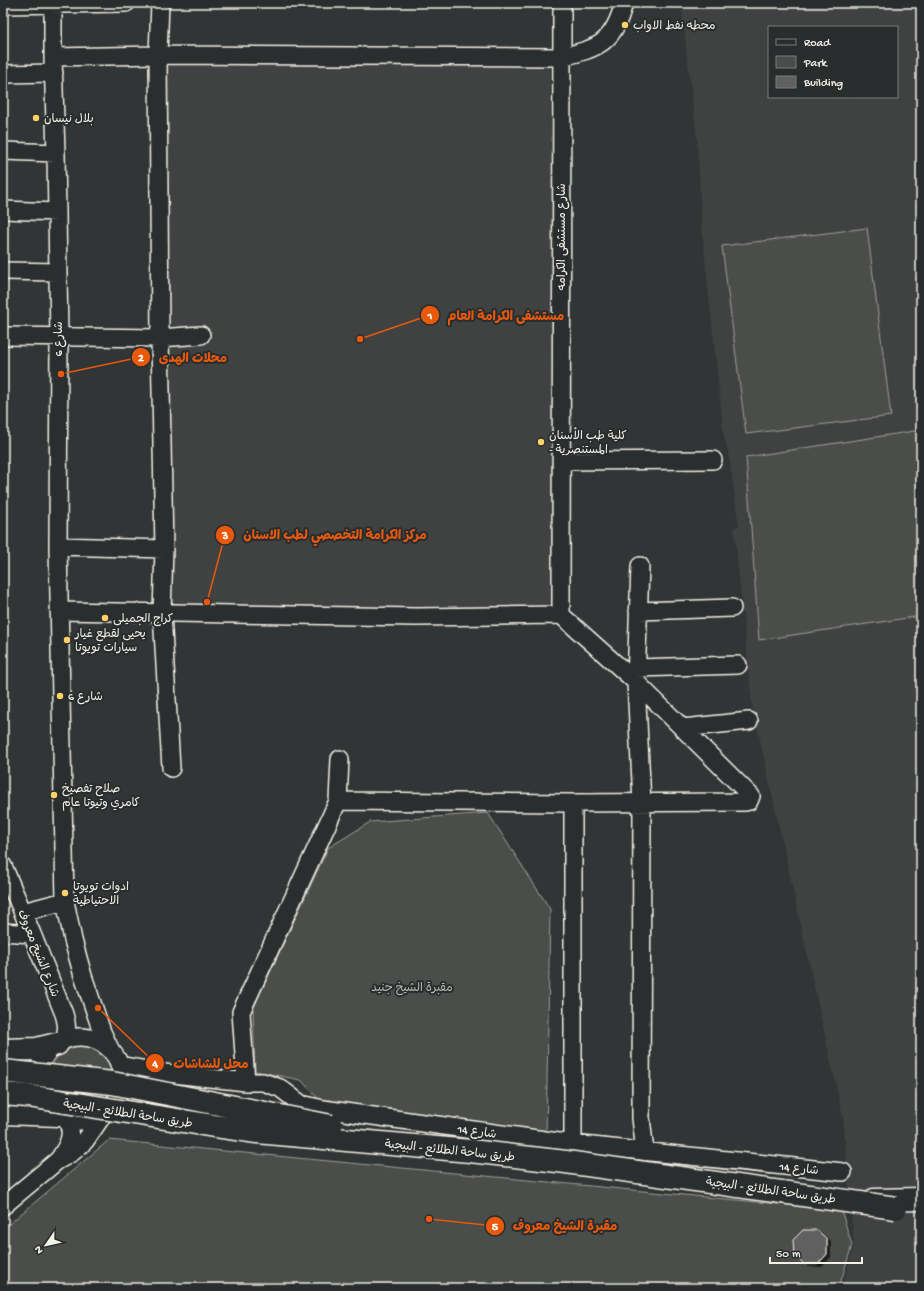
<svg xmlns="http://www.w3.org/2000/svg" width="924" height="1291" viewBox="0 0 924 1291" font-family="'Gochi Hand','Playpen Sans Arabic',sans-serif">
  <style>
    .built { fill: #404242; fill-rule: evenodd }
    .green { fill: #4b4d4c; stroke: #a09f9a }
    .building { fill: #5f605f; stroke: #f4f1e8; filter: url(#shadow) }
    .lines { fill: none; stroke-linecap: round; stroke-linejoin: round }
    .minor-casing { stroke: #f4f1e8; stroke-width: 20 }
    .major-casing { stroke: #f4f1e8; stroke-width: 25 }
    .minor { stroke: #2a2d2e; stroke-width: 17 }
    .major { stroke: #2a2d2e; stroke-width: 22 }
    .major-bridge-casing { stroke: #f4f1e8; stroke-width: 25; stroke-linecap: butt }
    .major-bridge { stroke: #2a2d2e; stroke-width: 22 }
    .poi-dot { fill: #ffd166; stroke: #2a2d2e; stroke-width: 1.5 }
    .labels { text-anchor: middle; stroke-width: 4; stroke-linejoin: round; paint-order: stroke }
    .poi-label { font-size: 12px; fill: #f4f1e8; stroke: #2a2d2e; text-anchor: start }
    .street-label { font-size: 12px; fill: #f4f1e8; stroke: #2a2d2e }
    .park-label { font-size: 12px; fill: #b9b8b1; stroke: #2a2d2e }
    .leader { fill: none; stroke: #e8590c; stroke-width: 1.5 }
    .callout-dot { fill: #e8590c; stroke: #2a2d2e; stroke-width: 1.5 }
    .mark-label { font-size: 12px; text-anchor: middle; font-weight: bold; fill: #fff }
    .callout-label { font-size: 13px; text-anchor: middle; font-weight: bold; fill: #e8590c; stroke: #2a2d2e; stroke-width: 4; stroke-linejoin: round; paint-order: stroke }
  </style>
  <defs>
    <filter id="shadow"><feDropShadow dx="4" dy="2.5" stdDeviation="0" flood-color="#0009"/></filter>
  </defs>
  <rect width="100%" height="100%" fill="#323535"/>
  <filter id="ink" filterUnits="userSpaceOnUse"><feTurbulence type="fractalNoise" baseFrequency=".025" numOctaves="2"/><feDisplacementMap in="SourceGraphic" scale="8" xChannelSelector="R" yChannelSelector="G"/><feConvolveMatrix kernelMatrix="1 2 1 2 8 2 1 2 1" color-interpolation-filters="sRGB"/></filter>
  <g filter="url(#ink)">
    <!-- built -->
    <path class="built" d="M681 3H921V1288H842L854 1245 843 1117 752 704 734 527 739 526 729 455 724 437 702 230 697 140ZM769 27H897V97H769Z
      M159 57 550 66 561 615 172 611Z"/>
    <!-- green -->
    <path class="green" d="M867 228 891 416 746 434 722 246Z
      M921 430V616L759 640 746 457Z
      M488 813 550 909 546 1138 332 1114 301 1080 255 1071 253 1009 328 848 370 822Z
      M77 1046C80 1046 83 1045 86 1046 105 1048 117 1069 112 1086 110 1094 105 1099 100 1104L53 1092C45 1069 54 1053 77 1046Z
      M109 1140 841 1210 852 1245 839 1288H3V1229Z"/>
    <!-- building -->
    <path class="building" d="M803 1230H817L827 1239V1254L818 1264H804L794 1254 793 1240Z"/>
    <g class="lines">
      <defs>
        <path id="minor" d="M53 3V57L56 153 59 337 58 546 65 901 73 940 83 976 102 1032 111 1051
          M160 3 158 55 160 338 164 549 162 613 171 768
          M3 5 126 3
          M53 57 158 55 561 57C600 48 613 43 624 3
          M3 74 54 73
          M3 151 56 153
          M3 210 57 212
          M3 271 58 272
          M3 336 160 338 201 335
          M561 461 713 460
          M58 546 164 549
          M640 566 636 682 642 803 641 1118 645 1152
          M59 611 416 617 561 615 636 682 751 796 749 801 745 802 573 803 338 801
          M638 611 732 608
          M561 615 562 3
          M636 668 738 665
          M683 728 749 721
          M573 803V1144
          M3 866 32 934 64 1014C67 1024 68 1032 63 1041
          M23 912 65 901
          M3 932 32 934
          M38 1079a42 42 0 1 1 84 0a42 42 0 1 1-84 0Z
          M119 1065 164 1073 246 1082H263L280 1088 301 1104 323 1109 573 1144 843 1172
          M246 1082 241 1012 338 801 340 759
          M59 1159C68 1146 76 1132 65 1118
          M3 1206 57 1161 73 1152 85 1141 105 1112"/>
        <path id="major" d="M3 1050 37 1049 57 1044
          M3 1113 59 1115
          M874 1200 921 1199"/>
      </defs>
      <!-- minor casing -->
      <use href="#minor" class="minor-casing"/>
      <!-- major casing -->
      <use href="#major" class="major-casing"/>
      <!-- minor -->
      <use href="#minor" class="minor"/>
      <!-- major -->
      <use href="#major" class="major"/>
      <defs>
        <path id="major-bridge" d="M3 1071 112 1083 331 1126
          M3 1094 28 1096 214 1126 257 1132 470 1151 566 1162 896 1208"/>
      </defs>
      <!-- major-bridge casing -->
      <use href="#major-bridge" class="major-bridge-casing"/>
      <!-- major-bridge -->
      <use href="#major-bridge" class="major-bridge"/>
    </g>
  </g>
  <!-- markers -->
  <g class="poi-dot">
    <circle cx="625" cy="25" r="4"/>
    <circle cx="36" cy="118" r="4"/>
    <circle cx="541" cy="442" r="4"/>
    <circle cx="105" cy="618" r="4"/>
    <circle cx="67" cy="640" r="4"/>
    <circle cx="60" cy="696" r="4"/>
    <circle cx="54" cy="795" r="4"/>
    <circle cx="65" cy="893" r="4"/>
  </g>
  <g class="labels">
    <!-- poi labels -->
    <g class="poi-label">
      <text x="633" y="29">محطه نفط الاواب</text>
      <text x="44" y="122">بلال نيسان</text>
      <text x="549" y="439">كلية طب الأسنان<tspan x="549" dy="14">- المستنصرية</tspan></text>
      <text x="113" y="622">كراج الجميلي</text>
      <text x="75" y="637">يحيى لقطع غيار<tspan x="75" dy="14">سيارات تويوتا</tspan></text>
      <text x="68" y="700">شارع 6</text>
      <text x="62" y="792">صلاح تفصيخ<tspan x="62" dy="14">كامري وتيوتا عام</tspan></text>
      <text x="73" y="890">ادوات تويوتا<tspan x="73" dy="14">الاحتياطية</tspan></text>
    </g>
    <!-- street labels -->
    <g class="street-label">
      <text transform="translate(561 237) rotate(-90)" y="4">شارع مستشفى الكرامه</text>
      <text transform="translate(58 339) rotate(-90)" y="4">شارع 6</text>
      <text transform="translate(39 953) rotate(68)" y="4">شارع الشيخ معروف</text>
      <text transform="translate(128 1113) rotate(9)" y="4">طريق ساحة الطلائع - البيجية</text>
      <text transform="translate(477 1131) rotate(8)" y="4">شارع 14</text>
      <text transform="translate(450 1150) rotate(6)" y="4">طريق ساحة الطلائع - البيجية</text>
      <text transform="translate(799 1168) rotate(6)" y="4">شارع 14</text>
      <text transform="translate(771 1190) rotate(8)" y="4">طريق ساحة الطلائع - البيجية</text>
    </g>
    <!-- park labels -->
    <g class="park-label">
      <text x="412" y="991">مقبرة الشيخ جنيد</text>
    </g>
  </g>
  <!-- callouts -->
  <path class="leader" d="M360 339L430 315M61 374L141 357M207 602L225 535M98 1008L155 1063M429 1219L495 1226"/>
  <g class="callout-dot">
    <circle cx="360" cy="339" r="4"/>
    <circle cx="61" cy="374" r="4"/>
    <circle cx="207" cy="602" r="4"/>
    <circle cx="98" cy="1008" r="4"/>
    <circle cx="429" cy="1219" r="4"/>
    <circle cx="430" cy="315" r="10"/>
    <circle cx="141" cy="357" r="10"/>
    <circle cx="225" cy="535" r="10"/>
    <circle cx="155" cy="1063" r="10"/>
    <circle cx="495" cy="1226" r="10"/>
  </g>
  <g class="mark-label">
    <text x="430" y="319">1</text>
    <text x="141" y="361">2</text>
    <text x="225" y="539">3</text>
    <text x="155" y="1067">4</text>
    <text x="495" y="1230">5</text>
  </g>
  <g class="callout-label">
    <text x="506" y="320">مستشفى الكرامة العام</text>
    <text x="193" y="362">محلات الهدى</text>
    <text x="335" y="539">مركز الكرامة التخصصي لطب الاسنان</text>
    <text x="211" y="1068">محل للشاشات</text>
    <text x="565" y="1230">مقبرة الشيخ معروف</text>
  </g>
  <!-- margin -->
  <rect width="924" height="1291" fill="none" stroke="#2a2d2e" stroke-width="16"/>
  <rect x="8" y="8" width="908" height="1275" fill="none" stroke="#f4f1e8" stroke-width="1.5" filter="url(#ink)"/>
  <!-- legend -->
  <rect x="768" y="26" width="130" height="72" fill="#2a2d2e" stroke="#7b7b78"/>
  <rect x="776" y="39" width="20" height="6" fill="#2a2d2e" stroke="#7b7b78"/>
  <text x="804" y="46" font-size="12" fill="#f4f1e8">Road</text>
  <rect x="776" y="56" width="20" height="12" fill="#4b4d4c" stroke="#7b7b78"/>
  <text x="804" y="66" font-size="12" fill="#f4f1e8">Park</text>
  <rect x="776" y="76" width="20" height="12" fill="#5f605f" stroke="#7b7b78"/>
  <text x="804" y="86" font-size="12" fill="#f4f1e8">Building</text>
  <!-- north arrow -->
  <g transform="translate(46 1245) rotate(236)" stroke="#2a2d2e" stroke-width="3" paint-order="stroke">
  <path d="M0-3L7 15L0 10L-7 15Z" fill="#f4f1e8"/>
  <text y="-6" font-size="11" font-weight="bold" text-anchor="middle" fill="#f4f1e8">N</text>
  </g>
  <!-- scale -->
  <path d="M770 1257v6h92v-6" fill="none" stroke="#f4f1e8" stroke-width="2"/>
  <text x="776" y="1257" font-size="12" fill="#f4f1e8" stroke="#2a2d2e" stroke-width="3" paint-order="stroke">50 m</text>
</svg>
